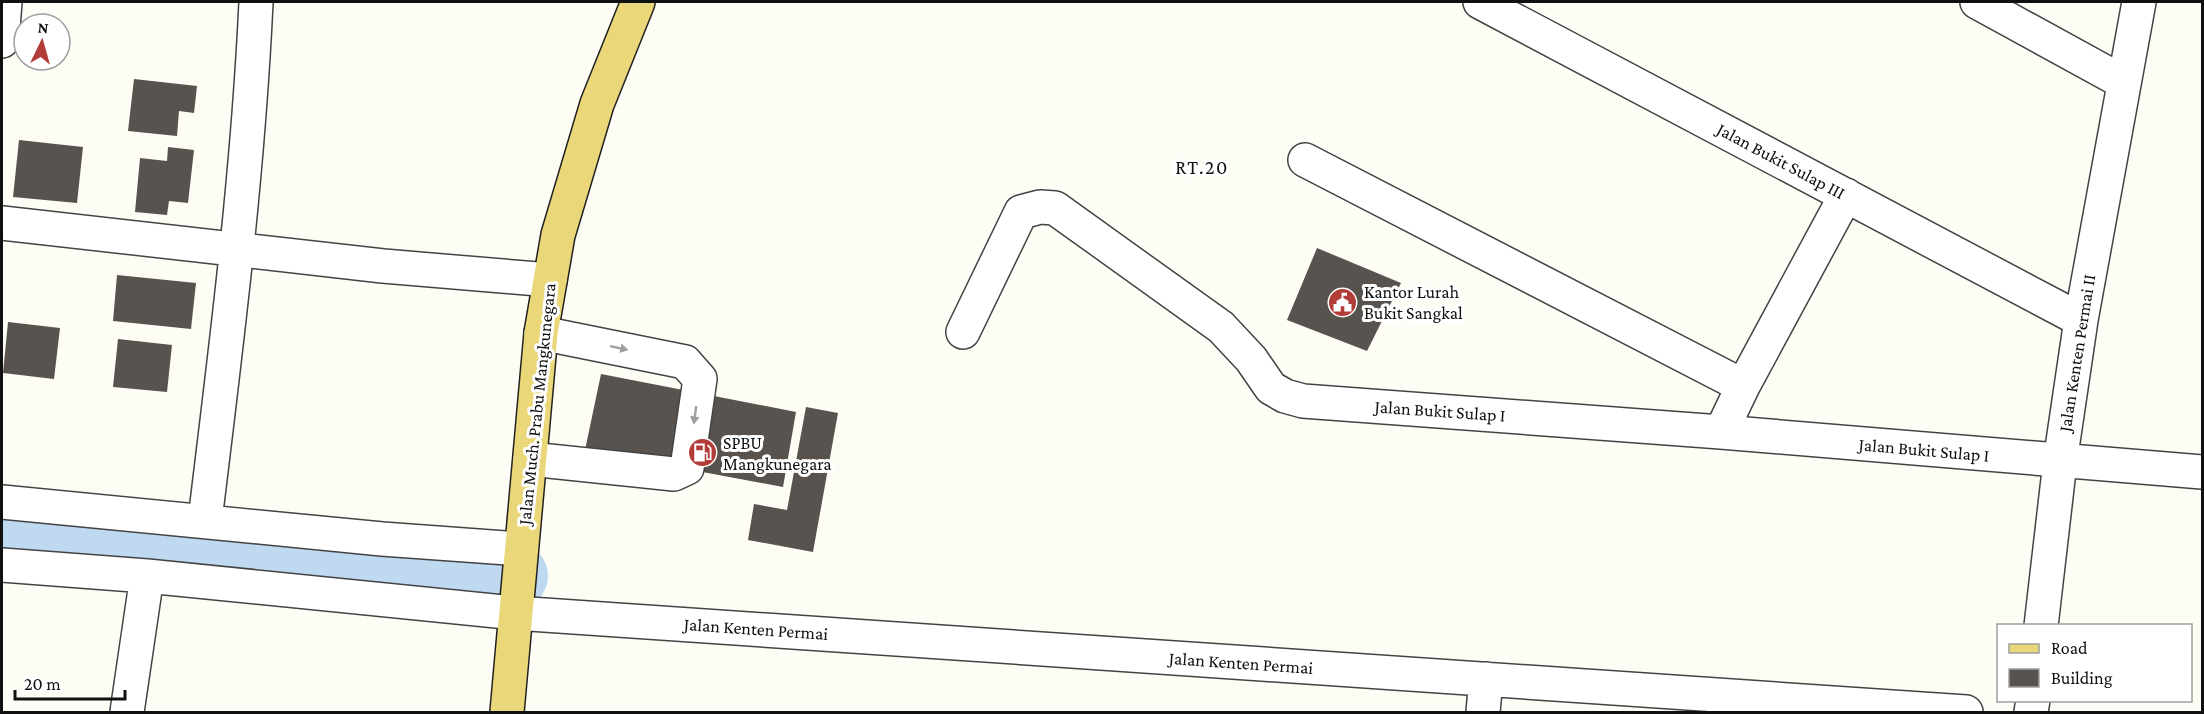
<svg xmlns="http://www.w3.org/2000/svg" width="2204" height="714" viewBox="0 0 2204 714" font-family="'Crimson Pro',serif">
  <style>
    .lines { fill: none; stroke-linecap: round; stroke-linejoin: round }
    .river { stroke: #bfd9f0; stroke-width: 66 }
    .building { fill: #58534e }
    .minor-casing { stroke: #434343; stroke-width: 36 }
    .major-casing { stroke: #212121; stroke-width: 36 }
    .minor { stroke: #fff; stroke-width: 33 }
    .major { stroke: #e9d779; stroke-width: 33 }
    .oneway { fill: #9f9f9f }
    .labels { text-anchor: middle; stroke-width: 6; stroke-linejoin: round; paint-order: stroke }
    .street-label { font-size: 18px; fill: #101010; stroke: #fff }
    .poi-label { font-size: 18px; fill: #101010; stroke: #fff; text-anchor: start }
    .neighbourhood-label { font-size: 20px; letter-spacing: 1.5px; fill: #101010; stroke: #fff }
  </style>
  <rect width="100%" height="100%" fill="#fefdf5"/>
  <g class="lines">
    <!-- river -->
    <path class="river" d="M2 533 437 573 515 576"/>
  </g>
  <!-- building -->
  <path class="building" d="M134 79 197 86 194 113 179 111 177 136 128 131Z
    M19 140 83 147 77 203 13 197Z
    M168 147 194 150 188 203 169 201 167 215 135 212 140 158 167 161Z
    M1317 248 1401 283 1367 351 1287 320Z
    M117 275 196 283 191 329 113 321Z
    M8 322 60 328 54 379 3 373Z
    M118 339 172 345 167 392 113 387Z
    M601 374 796 412 783 487 585 450Z
    M806 407 838 413 813 552 748 540 754 504 787 510Z"/>
  <g class="lines">
    <defs>
      <path id="minor" d="M1480 2 2081 320
        M1977 2 2123 82
        M2 41 5 2
        M1305 160 1743 386 1721 432
        M2 223 383 266 550 280
        M963 332 1021 212 1040 207 1055 208 1221 327 1251 359 1271 388 1285 396 1303 401 1721 432 2202 472
        M1743 386 1846 195
        M530 459 674 474 687 468 700 379 685 362 541 333
        M2 502 382 539 521 549
        M205 520C226 348 248 175 256 2
        M2 565 147 576 515 613 1966 712
        M2041 626 2060 462 2081 320 2139 2
        M127 712 147 576
        M1483 712 1486 679
        M2031 712 2033 700"/>
      <path id="major" d="M507 712 541 333 558 235 597 104 638 2"/>
    </defs>
    <!-- minor casing -->
    <use href="#minor" class="minor-casing"/>
    <!-- major casing -->
    <use href="#major" class="major-casing"/>
    <!-- minor -->
    <use href="#minor" class="minor"/>
    <!-- major -->
    <use href="#major" class="major"/>
  </g>
  <!-- one-way arrows -->
  <defs><path id="oneway-solid" d="M-6-.8H1V-3.2L6.5 0L1 3.2V.8H-6Z" transform="scale(1.5)"/></defs>
  <g class="oneway">
    <use href="#oneway-solid" transform="translate(619 348) rotate(12)"/>
    <use href="#oneway-solid" transform="translate(695 415) rotate(98)"/>
  </g>
  <!-- icons -->
  <defs>
    <symbol id="civic-disc" viewBox="-11 -11 22 22"><circle r="9.5" fill="#b23c37" stroke="#fff"/><path d="M-.6-6.5H3V-4.5H.6V-3L4-1V1h2V6H-6V1h2V-1L-.6-3ZM-1.2 2.5V6h2.4V2.5Z" fill="#fff"/></symbol>
    <symbol id="fuel-disc" viewBox="-11 -11 22 22"><circle r="9.5" fill="#b23c37" stroke="#fff"/><path d="M-5.5-6h7V0h2V4h1.3V-2.5L3-4.5l.8-.8L6-3V5H2.5V1h-1V6h-7ZM-4.2-4.7v3.2H.2V-4.7Z" fill="#fff"/></symbol>
  </defs>
  <g fill-rule="evenodd">
    <use href="#civic-disc" x="1326" y="286" width="33" height="33"/>
    <use href="#fuel-disc" x="686" y="436" width="33" height="33"/>
  </g>
  <g class="labels">
    <!-- street labels -->
    <g class="street-label">
      <text transform="translate(1781 161) rotate(28)" y="6">Jalan Bukit Sulap III</text>
      <text transform="translate(2077 353) rotate(-81)" y="6">Jalan Kenten Permai II</text>
      <text transform="translate(537 404) rotate(-84)" y="6">Jalan Much. Prabu Mangkunegara</text>
      <text transform="translate(1440 411) rotate(4)" y="6">Jalan Bukit Sulap I</text>
      <text transform="translate(1924 450) rotate(5)" y="6">Jalan Bukit Sulap I</text>
      <text transform="translate(756 629) rotate(4)" y="6">Jalan Kenten Permai</text>
      <text transform="translate(1241 663) rotate(4)" y="6">Jalan Kenten Permai</text>
    </g>
    <!-- poi labels -->
    <g class="poi-label">
      <text x="1364" y="298">Kantor Lurah<tspan x="1364" dy="21">Bukit Sangkal</tspan></text>
      <text x="723" y="449">SPBU<tspan x="723" dy="21">Mangkunegara</tspan></text>
    </g>
    <!-- neighbourhood labels -->
    <g class="neighbourhood-label">
      <text x="1202" y="174">RT.20</text>
    </g>
  </g>
  <!-- border -->
  <rect width="2204" height="714" fill="none" stroke="#101010" stroke-width="6"/>
  <!-- legend -->
  <rect x="1997" y="624" width="195" height="78" fill="#ffffff" stroke="#9f9f9f" stroke-width="1.5"/>
  <rect x="2009" y="644" width="30" height="9" fill="#e9d779" stroke="#9f9f9f" stroke-width="1.5"/>
  <text x="2051" y="654" font-size="18" fill="#101010">Road</text>
  <rect x="2009" y="669" width="30" height="18" fill="#58534e" stroke="#9f9f9f" stroke-width="1.5"/>
  <text x="2051" y="684" font-size="18" fill="#101010">Building</text>
  <!-- north arrow -->
  <g transform="translate(42 42) rotate(5)"><circle r="28" fill="#ffffff" stroke="#9f9f9f" stroke-width="1.5"/>
  <path d="M0-4.5L10 22L0 15L-10 22Z" fill="#b23c37"/>
  <text y="-9" font-size="16" font-weight="bold" text-anchor="middle" fill="#101010">N</text>
  </g>
  <!-- scale -->
  <path d="M15 690v9h110v-9" fill="none" stroke="#101010" stroke-width="3"/>
  <text x="24" y="690" font-size="18" fill="#101010" stroke="#ffffff" stroke-width="4.5" paint-order="stroke">20 m</text>
</svg>
